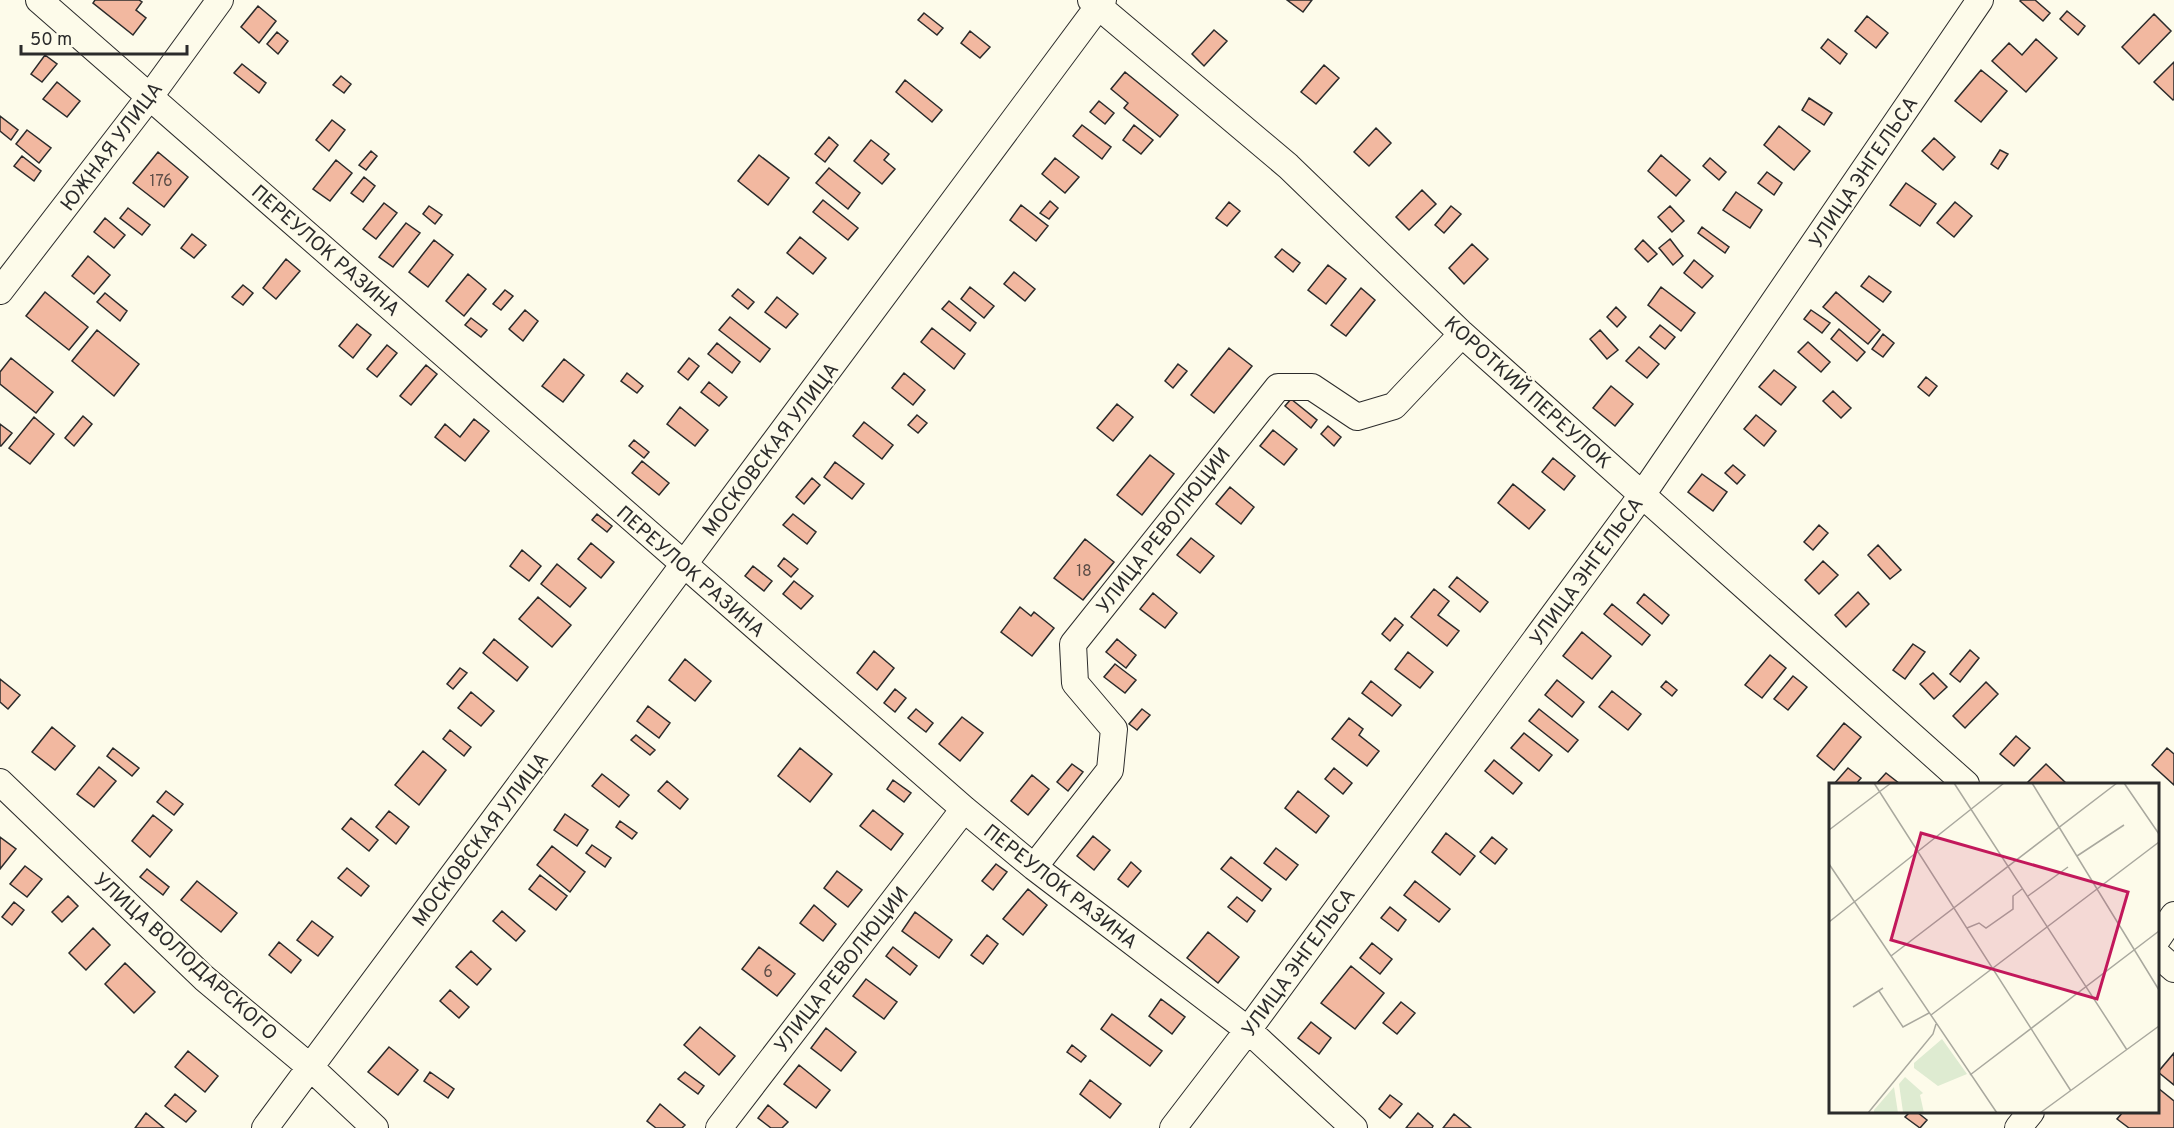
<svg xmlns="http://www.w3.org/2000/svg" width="2174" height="1128" viewBox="0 0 2174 1128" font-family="Overpass,sans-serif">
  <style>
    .building { fill: #f2b8a0; stroke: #2b2b2b; stroke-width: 1.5 }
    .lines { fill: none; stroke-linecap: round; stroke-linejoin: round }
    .minor-casing { stroke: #2b2b2b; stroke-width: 28 }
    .minor { stroke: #fdfbea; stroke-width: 26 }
    .labels { text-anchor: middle; stroke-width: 4.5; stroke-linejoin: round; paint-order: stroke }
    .number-label { font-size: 16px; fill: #5d4e48 }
    .street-label { font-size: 20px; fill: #2b2b2b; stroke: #fdfbea }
    .inset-road { fill: none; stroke: #a9a89e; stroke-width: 1.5 }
    .view { fill: #c2185b; fill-opacity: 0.15; stroke: #c2185b; stroke-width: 3 }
    .inset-edge { fill: none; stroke: #2b2b2b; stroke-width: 3 }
  </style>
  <rect width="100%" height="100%" fill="#fdfbea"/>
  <!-- building -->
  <path class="building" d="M95 0H139L142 2 136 10 146 18 133 35 93 3Z
    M1287 0H1312L1303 12Z
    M2021 0H2035L2050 13 2043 21 2020 1Z
    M258 6 276 21 259 43 241 27Z
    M2067 11 2085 26 2078 35 2060 19Z
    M924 13 943 28 937 35 918 20Z
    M2154 14 2171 31 2139 64 2122 47Z
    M1867 16 1888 33 1876 48 1855 31Z
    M1214 30 1227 41 1204 66 1192 54Z
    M970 31 990 47 980 58 961 43Z
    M277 32 288 41 278 54 267 44Z
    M1828 39 1847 54 1840 64 1821 48Z
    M2036 39 2057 58 2026 92 1992 61 2009 43 2022 55Z
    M45 55 57 64 42 82 31 74Z
    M2174 62V99L2173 100 2154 82Z
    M242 64 266 83 259 93 234 73Z
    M1324 65 1339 78 1316 104 1301 92Z
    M1981 70 2007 91 1981 122 1955 101Z
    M1125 72 1178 115 1160 137 1124 108 1128 103 1111 89Z
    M341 76 351 84 344 93 333 85Z
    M905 80 942 110 932 122 896 92Z
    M57 82 80 101 67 117 43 99Z
    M1809 98 1832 113 1824 125 1802 110Z
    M1099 101 1114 113 1105 124 1090 112Z
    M0 116 18 130 11 140 0 131Z
    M332 120 345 130 329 151 316 140Z
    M1082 125 1111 147 1102 159 1073 136Z
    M1134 125 1153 140 1141 154 1123 140Z
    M1779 126 1810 151 1794 170 1764 145Z
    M1376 128 1391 143 1369 166 1354 152Z
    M27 130 51 148 39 163 16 144Z
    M829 137 838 145 825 162 815 154Z
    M1934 138 1955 157 1943 170 1922 151Z
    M871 140 889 154 884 160 895 169 882 184 854 161Z
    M2000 150 2008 154 1998 169 1991 164Z
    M371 151 377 156 366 170 359 165Z
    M158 152 188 177 164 207 133 183Z
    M759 155 789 178 768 205 738 181Z
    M1661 155 1690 180 1676 196 1648 171Z
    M22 156 41 171 34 181 14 166Z
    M1055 158 1079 177 1065 193 1042 174Z
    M1710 158 1726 172 1719 180 1703 166Z
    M336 160 352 173 330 201 313 189Z
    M829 168 860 193 848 209 816 183Z
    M1767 172 1782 183 1774 195 1758 183Z
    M364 177 375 186 363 202 351 193Z
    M1906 183 1936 204 1920 226 1890 205Z
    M1422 190 1436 204 1409 230 1396 217Z
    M1736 192 1762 210 1750 228 1723 210Z
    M823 200 858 228 848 240 813 212Z
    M1050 201 1058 208 1049 219 1040 213Z
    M1229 202 1240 211 1227 226 1216 218Z
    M1955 202 1972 216 1954 237 1937 223Z
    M384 203 397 213 376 239 363 229Z
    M1021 205 1048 226 1036 241 1010 220Z
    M429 206 442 215 435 224 423 214Z
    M1451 206 1461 214 1444 233 1435 225Z
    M1670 206 1684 221 1672 232 1658 217Z
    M128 208 150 225 142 235 120 218Z
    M105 218 125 235 114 248 94 232Z
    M406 223 420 233 393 267 379 257Z
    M1702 227 1729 247 1725 253 1698 233Z
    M192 234 206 245 194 258 181 248Z
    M800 237 826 258 813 274 787 253Z
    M1670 239 1683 256 1673 265 1659 248Z
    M434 240 453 255 428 287 409 272Z
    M1643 240 1657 254 1648 262 1635 249Z
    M1472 244 1488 259 1464 284 1449 268Z
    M1282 249 1300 263 1293 272 1275 257Z
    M88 256 110 275 94 294 72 276Z
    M286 259 300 271 276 299 263 288Z
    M1694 260 1713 276 1702 288 1684 273Z
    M1328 265 1346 279 1326 304 1308 290Z
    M1014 272 1035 289 1025 301 1004 284Z
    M468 274 486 289 464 316 446 301Z
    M1869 276 1891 292 1883 302 1861 286Z
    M243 285 253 293 243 305 232 297Z
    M970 287 994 306 984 318 961 299Z
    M1661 287 1695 313 1681 331 1648 305Z
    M1361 288 1375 300 1346 336 1331 325Z
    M738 289 754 302 748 309 732 296Z
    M505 290 513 296 501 310 493 304Z
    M45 292 88 327 69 350 26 316Z
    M1836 292 1880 330 1868 344 1823 307Z
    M105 293 127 311 120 321 97 302Z
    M777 297 798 314 786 328 765 312Z
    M949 301 976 323 970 331 942 309Z
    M1616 307 1626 317 1617 327 1607 317Z
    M525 310 538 321 523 341 509 329Z
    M1811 310 1830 323 1822 333 1804 319Z
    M730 317 770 349 760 362 719 330Z
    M471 318 487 330 481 337 465 325Z
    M357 324 371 335 353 358 339 346Z
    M1660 325 1675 337 1665 349 1650 337Z
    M932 328 965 354 954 369 921 342Z
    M1839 329 1865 352 1857 361 1831 339Z
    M97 330 139 364 114 396 72 361Z
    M1600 330 1618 350 1607 359 1590 339Z
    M1883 334 1894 343 1883 357 1872 349Z
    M1808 342 1830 362 1821 372 1798 352Z
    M717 343 740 362 732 373 708 354Z
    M387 345 397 353 377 377 367 369Z
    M1639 347 1659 364 1647 378 1626 361Z
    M1229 348 1252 366 1214 413 1191 395Z
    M11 358 53 392 36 413 0 384V372Z
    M689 358 699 366 688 380 678 372Z
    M564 359 584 375 563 402 542 386Z
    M1178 364 1187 371 1173 388 1165 381Z
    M426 365 437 374 411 405 400 396Z
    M1774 370 1796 387 1781 405 1759 387Z
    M627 373 643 386 637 393 621 381Z
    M904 373 925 390 913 405 892 388Z
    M1926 377 1937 386 1929 396 1918 387Z
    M709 382 727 397 719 406 701 392Z
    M1611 386 1633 404 1615 426 1593 408Z
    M1833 391 1851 408 1841 418 1823 401Z
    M1291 399 1317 420 1311 428 1285 406Z
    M1117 404 1133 417 1113 441 1097 428Z
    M680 407 708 430 695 446 667 424Z
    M917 415 927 423 918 433 908 425Z
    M1756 415 1776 431 1764 446 1744 429Z
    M83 416 92 424 74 446 65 438Z
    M34 417 54 434 30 464 9 448Z
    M474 419 489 431 465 461 435 437 445 424 460 437Z
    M864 422 893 445 882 459 853 436Z
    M0 424 12 433 1 446H0Z
    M1328 426 1341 437 1334 446 1321 434Z
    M1273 430 1297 449 1284 465 1260 446Z
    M634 440 649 452 644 458 629 446Z
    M1150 455 1174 474 1142 515 1117 495Z
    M1553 458 1575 476 1564 490 1542 472Z
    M642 461 669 483 659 495 632 473Z
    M835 462 864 484 852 499 824 477Z
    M1733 465 1745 475 1737 484 1725 473Z
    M1702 474 1727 492 1713 511 1688 492Z
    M812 478 820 485 804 504 796 497Z
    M1513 484 1545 510 1529 529 1498 503Z
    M1230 487 1254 507 1241 524 1216 504Z
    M597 514 612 526 607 532 592 520Z
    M793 514 816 532 807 544 783 525Z
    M1819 525 1828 533 1813 550 1804 542Z
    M1191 538 1214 556 1200 573 1177 555Z
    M1085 539 1114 562 1083 600 1054 578Z
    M591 543 614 562 601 578 578 559Z
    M1878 545 1901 570 1890 579 1868 555Z
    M522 550 541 566 529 581 510 566Z
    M784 558 798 569 791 577 778 566Z
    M1823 561 1838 575 1819 594 1805 580Z
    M557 564 586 588 570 607 541 584Z
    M753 566 772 581 764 591 745 576Z
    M1457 577 1488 602 1480 612 1449 587Z
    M794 581 813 596 801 609 783 594Z
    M1434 589 1449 601 1438 615 1459 631 1447 646 1411 617Z
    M1858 592 1869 604 1846 627 1835 615Z
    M1153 593 1177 613 1165 628 1140 609Z
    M1644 594 1669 615 1662 624 1637 603Z
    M538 597 571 625 552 647 519 619Z
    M1612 604 1650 635 1642 645 1604 614Z
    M1020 607 1031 616 1034 612 1054 628 1032 656 1001 632Z
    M1395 618 1403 625 1390 641 1382 634Z
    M1582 632 1611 656 1592 679 1563 656Z
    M494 639 528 667 517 681 483 653Z
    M1117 639 1136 655 1126 668 1106 652Z
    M1913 644 1925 652 1905 679 1893 670Z
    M1970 650 1979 658 1960 682 1950 674Z
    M874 651 894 668 877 690 857 673Z
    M1408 652 1433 672 1420 688 1395 669Z
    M1770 655 1786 668 1762 698 1745 685Z
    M685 659 711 681 695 701 669 680Z
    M1115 664 1136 680 1125 693 1104 677Z
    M460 668 467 673 453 689 447 684Z
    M1933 673 1947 687 1934 699 1920 684Z
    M1793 676 1807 687 1788 710 1774 699Z
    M0 679 20 695 8 709 0 702Z
    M1557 680 1584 702 1572 717 1545 695Z
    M1371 681 1401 705 1392 716 1362 693Z
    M1666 681 1677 690 1672 696 1661 687Z
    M1986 682 1998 694 1965 728 1953 716Z
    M895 689 906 698 895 712 884 703Z
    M1612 691 1641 714 1628 730 1599 707Z
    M471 692 494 711 481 726 458 708Z
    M648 706 670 723 659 738 637 721Z
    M916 709 933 723 926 732 908 718Z
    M1142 709 1150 715 1137 730 1129 724Z
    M1539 709 1578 740 1568 752 1529 721Z
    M962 717 983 733 960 761 939 744Z
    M1349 718 1363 729 1359 735 1379 751 1367 766 1332 739Z
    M1844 723 1861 737 1834 770 1817 756Z
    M52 727 75 746 55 770 32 752Z
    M450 730 471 747 464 756 443 739Z
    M1524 733 1552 755 1539 771 1511 748Z
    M636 735 655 750 650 755 631 740Z
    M2016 736 2030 748 2014 766 2000 754Z
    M113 748 139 768 132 776 107 756Z
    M800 748 832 774 810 802 778 776Z
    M2167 748 2174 754V785L2152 765Z
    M423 751 446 770 419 805 395 785Z
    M1494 760 1522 783 1513 794 1485 771Z
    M1072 764 1083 772 1068 791 1057 782Z
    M2046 764 2067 784H2026Z
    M99 767 116 781 94 807 77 794Z
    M1334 768 1352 783 1343 794 1325 779Z
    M1848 768 1861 778 1856 784H1834Z
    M1886 773 1900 784H1876Z
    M602 774 629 795 619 807 592 786Z
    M1032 775 1049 789 1028 815 1011 801Z
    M893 780 911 793 904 802 887 789Z
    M667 781 688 799 680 809 658 791Z
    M166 791 183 804 174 815 157 802Z
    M1298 791 1329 816 1316 833 1285 808Z
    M873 810 903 834 891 850 860 826Z
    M389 811 409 827 396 844 376 827Z
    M565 814 588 830 577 846 554 830Z
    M153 815 172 830 150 857 132 841Z
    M351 818 378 840 369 851 342 829Z
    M620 821 637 833 632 839 616 827Z
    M1446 833 1475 856 1460 875 1432 852Z
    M1093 836 1110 850 1094 870 1077 856Z
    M0 837 16 849 0 869Z
    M1492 837 1507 849 1495 864 1480 852Z
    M592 845 611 858 605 867 586 853Z
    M552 846 585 872 570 892 537 865Z
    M1276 848 1298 865 1286 880 1264 863Z
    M1231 857 1271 889 1262 901 1221 869Z
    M1131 862 1141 871 1128 887 1118 879Z
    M996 864 1007 872 993 890 982 881Z
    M25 866 42 879 27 897 10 884Z
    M347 868 369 886 361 896 338 878Z
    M147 869 169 887 163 895 140 877Z
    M837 871 862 890 848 907 824 888Z
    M540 875 567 896 556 910 529 889Z
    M197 881 237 913 221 932 181 900Z
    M1415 881 1450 909 1439 922 1404 895Z
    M1028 889 1047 905 1023 935 1003 919Z
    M68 896 78 906 62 922 52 912Z
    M1237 897 1255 911 1247 922 1228 907Z
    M14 902 24 910 12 925 2 917Z
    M814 905 836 924 823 941 800 923Z
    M1390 907 1406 920 1398 931 1381 918Z
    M502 911 525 931 516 941 493 921Z
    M915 912 952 940 939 958 902 931Z
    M312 921 333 937 318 956 297 940Z
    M93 928 110 945 86 970 69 953Z
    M1208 932 1239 957 1218 983 1187 958Z
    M987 935 998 944 983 964 971 955Z
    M279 942 301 960 291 973 269 955Z
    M1372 943 1392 959 1380 974 1360 958Z
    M759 947 795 974 777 996 742 969Z
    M893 947 917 966 910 975 886 956Z
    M471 951 491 969 477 985 456 967Z
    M125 963 155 992 134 1013 105 984Z
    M1351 966 1384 993 1355 1029 1321 1003Z
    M866 979 897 1002 884 1019 853 996Z
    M450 990 469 1007 459 1018 440 1001Z
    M1161 999 1185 1017 1172 1034 1149 1016Z
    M1401 1002 1415 1013 1397 1034 1383 1023Z
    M1112 1014 1162 1051 1150 1066 1101 1029Z
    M1311 1022 1331 1038 1319 1054 1298 1038Z
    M700 1027 735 1056 719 1075 684 1045Z
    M826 1028 856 1052 841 1071 811 1048Z
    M1072 1045 1086 1056 1081 1062 1067 1052Z
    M389 1047 418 1070 398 1095 368 1072Z
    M188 1051 218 1076 205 1092 175 1067Z
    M2174 1053V1085L2158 1072Z
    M799 1065 830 1090 816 1108 784 1084Z
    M430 1072 454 1089 448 1098 424 1081Z
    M685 1072 704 1086 698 1094 678 1079Z
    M1090 1080 1121 1104 1110 1118 1080 1094Z
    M2158 1088 2174 1101V1128H2129L2117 1119 2123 1112H2158Z
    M175 1094 196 1111 186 1122 165 1106Z
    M1390 1095 1402 1104 1390 1118 1379 1109Z
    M660 1104 685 1125 682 1128H656L647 1121Z
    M768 1105 788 1122 782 1128H771L758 1118Z
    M1910 1112H1917L1927 1120 1920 1128 1905 1117Z
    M146 1113 164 1128H135Z
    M1418 1113 1433 1126 1432 1128H1406Z
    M1454 1114 1471 1128H1443Z"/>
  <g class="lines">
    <defs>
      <path id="minor" d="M39 0 964 809 1034 867 1248 1030 1354 1128
        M1091 0 1288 166 1462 334 1966 784
        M0 291 151 95 220 0
        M0 782 204 978 310 1067 375 1128
        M1034 867 1110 770 1114 729 1075 683 1073 644 1278 387H1312L1357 417 1394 406 1462 334
        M2158 938 2174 915
        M2158 955 2174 969
        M265 1128 1103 0
        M719 1128 964 809
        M1173 1128 1248 1030 1642 495 1980 0
        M2018 1128 2031 1112"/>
    </defs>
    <!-- minor casing -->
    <use href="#minor" class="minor-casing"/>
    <!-- minor -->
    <use href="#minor" class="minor"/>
  </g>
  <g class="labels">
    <!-- number labels -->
    <g class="number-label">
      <text x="161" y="186">176</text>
      <text x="1084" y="576">18</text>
      <text x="768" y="977">6</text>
    </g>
    <!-- street labels -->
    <g class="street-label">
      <text transform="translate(111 146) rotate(-53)" y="7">ЮЖНАЯ УЛИЦА</text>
      <text transform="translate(1863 172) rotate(-56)" y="7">УЛИЦА ЭНГЕЛЬСА</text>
      <text transform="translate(326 250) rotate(41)" y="7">ПЕРЕУЛОК РАЗИНА</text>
      <text transform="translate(1528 392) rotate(42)" y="7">КОРОТКИЙ ПЕРЕУЛОК</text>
      <text transform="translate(770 449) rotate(-53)" y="7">МОСКОВСКАЯ УЛИЦА</text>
      <text transform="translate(1163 530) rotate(-52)" y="7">УЛИЦА РЕВОЛЮЦИИ</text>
      <text transform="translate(691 571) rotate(41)" y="7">ПЕРЕУЛОК РАЗИНА</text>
      <text transform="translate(1586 571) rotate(-54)" y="7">УЛИЦА ЭНГЕЛЬСА</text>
      <text transform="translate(480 839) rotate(-53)" y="7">МОСКОВСКАЯ УЛИЦА</text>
      <text transform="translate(1061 886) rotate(38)" y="7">ПЕРЕУЛОК РАЗИНА</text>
      <text transform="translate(186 956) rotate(42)" y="7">УЛИЦА ВОЛОДАРСКОГО</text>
      <text transform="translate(1298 962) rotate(-54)" y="7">УЛИЦА ЭНГЕЛЬСА</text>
      <text transform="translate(841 969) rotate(-52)" y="7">УЛИЦА РЕВОЛЮЦИИ</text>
    </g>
  </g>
  <!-- overview -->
  <g transform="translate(1829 783)">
    <rect width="330" height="330" fill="#fdfbea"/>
    <path d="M113 256 138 291 109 303 85 285V280ZM76 294 94 310 91 312 95 330H70L74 329 70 301ZM65 304 69 330H45V327Z" fill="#deebd1"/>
    <path class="inset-road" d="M45 0 242 308M125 0 298 267M203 0 330 207M295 0 330 51M0 47 62 0M248 73 295 42M0 81 168 330M199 113 239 84M0 139 175 0M138 145 150 140 157 145 184 126V113L193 106M62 173 288 0M50 208 74 244 100 230M24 224 54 205M102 232 330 59M141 292 330 148M39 330 104 251 107 241M211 330 330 243"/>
    <path class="view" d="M92 50 299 109 268 216 62 157Z"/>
    <rect width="330" height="330" class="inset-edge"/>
  </g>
  <!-- scale -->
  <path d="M21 45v9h166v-9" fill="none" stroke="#2b2b2b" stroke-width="3"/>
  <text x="30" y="45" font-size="18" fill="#2b2b2b" stroke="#fdfbea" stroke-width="4.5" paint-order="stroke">50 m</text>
</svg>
